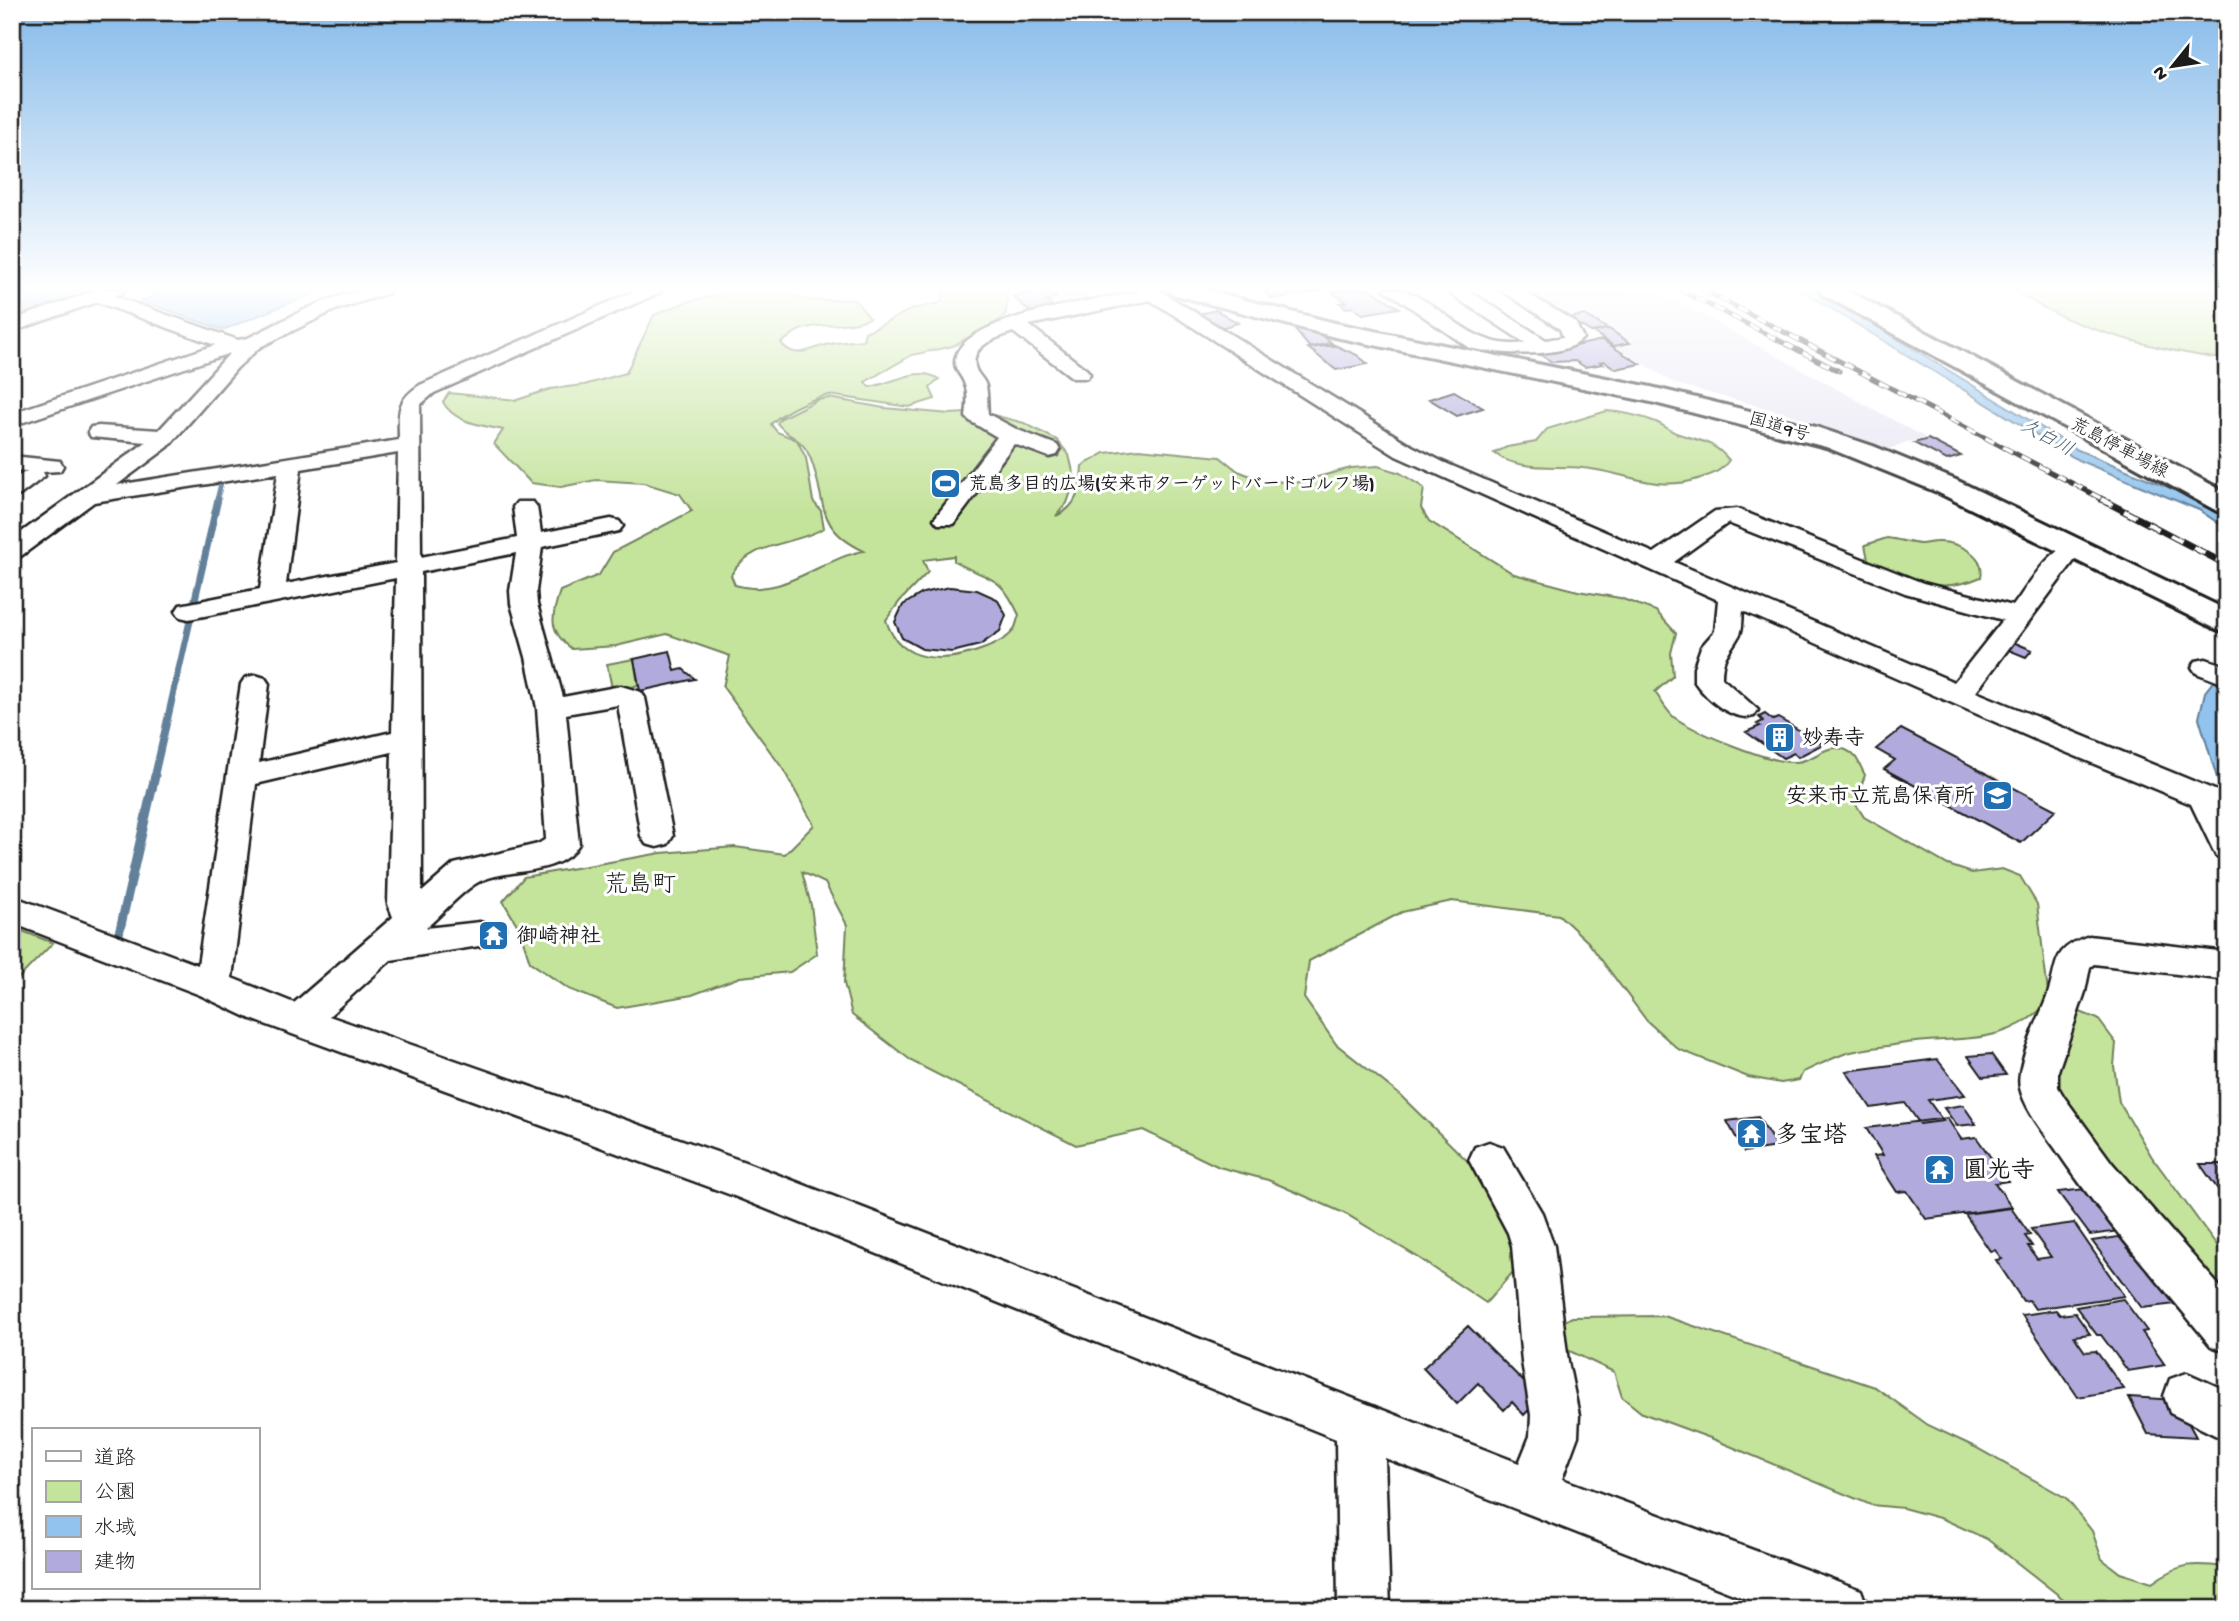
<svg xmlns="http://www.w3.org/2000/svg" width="2239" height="1621" viewBox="0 0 2239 1621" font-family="'Gochi Hand','Klee One',sans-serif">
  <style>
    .built { fill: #e7e6f4 }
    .green { fill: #c4e39b; stroke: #70805c; stroke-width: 2; fill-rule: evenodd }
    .water { fill: #91c3ee; stroke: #62809a; stroke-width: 2 }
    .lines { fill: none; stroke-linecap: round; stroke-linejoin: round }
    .stream-far2 { stroke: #62809a; stroke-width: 5 }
    .stream-far1 { stroke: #62809a; stroke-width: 7 }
    .stream { stroke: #62809a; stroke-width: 9 }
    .building { fill: #b0abdc; stroke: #1c1c1c; stroke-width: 2 }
    .minor-casing { stroke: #1c1c1c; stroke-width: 5 }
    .major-casing { stroke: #1c1c1c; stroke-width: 6 }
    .highway-casing { stroke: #1c1c1c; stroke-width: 6 }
    .minor { fill: #fff; fill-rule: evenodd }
    .major { fill: #fff; fill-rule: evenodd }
    .highway { fill: #fff; fill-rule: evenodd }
    .rail-far1-casing { stroke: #1c1c1c; stroke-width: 5 }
    .rail-casing { stroke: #1c1c1c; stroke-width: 7 }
    .rail-far1 { stroke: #fff; stroke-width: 3.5; stroke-dasharray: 10; stroke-linecap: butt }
    .rail { stroke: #fff; stroke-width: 4.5; stroke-dasharray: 13; stroke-linecap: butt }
    .labels { text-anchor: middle; stroke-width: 6; stroke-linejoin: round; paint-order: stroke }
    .far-street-label { font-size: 18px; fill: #1c1c1c; stroke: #fff }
    .far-poi-label { font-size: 18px; font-weight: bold; fill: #1c1c1c; stroke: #fff; text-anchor: start }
    .far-water-label { font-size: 19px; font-style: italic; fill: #4b5f70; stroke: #fff }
    .poi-label { font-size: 21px; font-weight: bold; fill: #1c1c1c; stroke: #fff; text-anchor: start }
    .quarter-label { font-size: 24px; fill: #1c1c1c; stroke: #fff }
    .near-poi-label { font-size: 24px; font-weight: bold; fill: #1c1c1c; stroke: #fff; text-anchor: start }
  </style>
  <rect width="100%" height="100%" fill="#fff"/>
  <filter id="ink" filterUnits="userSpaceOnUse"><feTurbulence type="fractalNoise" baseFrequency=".0143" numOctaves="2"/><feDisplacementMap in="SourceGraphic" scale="14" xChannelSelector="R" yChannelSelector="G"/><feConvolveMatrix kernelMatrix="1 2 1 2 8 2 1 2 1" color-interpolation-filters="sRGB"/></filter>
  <g filter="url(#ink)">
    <!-- built -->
    <path class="built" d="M1059 289H1083L1099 304 1029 316 1012 297Z
      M1522 289H1655L1926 438 1906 442 1887 450 1793 415 1676 384Z"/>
    <!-- green -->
    <path class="green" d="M745 289H789L787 292C807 306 831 298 855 300L870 318C846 328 823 321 800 330 793 333 787 339 781 343 794 359 806 351 822 346 835 342 850 341 863 340L865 332C882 326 896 316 913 309 923 306 932 306 942 302L943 293 948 289H1008L1006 313 1000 320 953 346 912 355 865 382 869 387C893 384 917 365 939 379L930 388 935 399 909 407 829 395C810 399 785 410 771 424L777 432 797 440 806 458 813 501 821 511 824 528C794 546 750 541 731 575L735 585C781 600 821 558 864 551 813 527 828 501 810 457 802 437 789 439 777 423L781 418 817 400 829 398 884 408 950 414 982 412 1024 423 1057 440 1069 455 1075 480 1067 503 1056 516C1078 507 1081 487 1082 466L1105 453 1139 449 1220 457 1238 471 1261 480 1295 483 1351 468 1378 466 1400 473 1424 488 1421 508 1429 521 1514 574 1578 591 1620 598 1656 611 1676 633 1671 653 1673 676 1655 692C1661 700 1667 712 1675 718 1696 732 1771 764 1796 762 1815 761 1826 742 1846 750 1858 755 1859 765 1865 775L1855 803 1864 817 1948 865 1972 873 2002 869 2020 876 2037 904 2049 1001C2006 1049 1957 1035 1900 1044 1883 1047 1864 1048 1847 1053 1832 1058 1817 1066 1803 1072L1799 1080 1781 1083 1748 1077 1678 1049 1647 1021 1588 942 1559 915 1452 901 1402 912 1309 961 1304 998 1336 1044 1400 1095 1488 1181 1520 1264 1486 1303 1419 1258 1346 1214 1268 1180 1219 1167 1143 1130 1076 1145 913 1062 852 1015 844 983 847 925 825 883 802 872 811 905 817 954 790 972 740 977 692 995 617 1008 569 989 530 962 519 928 503 901 524 877 661 853 735 847 785 854 814 825 783 769 723 687 730 656 667 634 616 646 572 649C548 631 551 617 560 591L599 575 613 552 692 511 680 494 644 483 596 480 561 487 531 483 494 444 503 430C482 425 454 423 443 402L449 393 517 400 550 389 584 385 626 373 654 315 686 302ZM954 556V561C990 582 999 572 1019 615 1017 620 1016 627 1013 631 1008 638 994 645 986 648 948 663 900 666 886 620L900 601 928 572 923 560Z
      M2012 289H2227V360C2158 350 2069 329 2012 289Z
      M1607 411C1624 412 1640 416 1656 422 1663 425 1669 430 1676 433 1700 442 1711 439 1729 460 1721 472 1711 475 1698 479 1654 493 1623 471 1583 468 1554 465 1519 472 1494 453L1507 447 1536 442 1547 429Z
      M1887 538C1898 539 1909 543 1920 544 1925 544 1931 542 1936 542 1957 541 1986 554 1981 577 1938 596 1910 579 1869 564L1865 545Z
      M634 659 638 685 613 693 607 664Z
      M12 927 53 943 12 985Z
      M2080 1012 2098 1019 2116 1043 2114 1066 2119 1102 2152 1157 2227 1259V1316L2055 1098C2058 1068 2055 1035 2080 1012Z
      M1664 1316 1875 1387 1928 1425 1975 1447 2066 1498 2092 1531 2102 1559 2120 1573 2152 1583C2181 1562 2193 1563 2227 1567V1609H2076L1987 1539 1943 1519 1903 1508 1871 1505 1713 1439 1642 1413 1622 1397 1614 1372 1557 1345 1552 1328 1572 1317Z"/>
    <!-- water -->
    <path class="water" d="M45 289H101L12 319V300Z
      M152 289H324L223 330 141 301 164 293 150 294 157 291Z
      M1799 289H1821L1878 327 2078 450 2214 506 2227 514V529L2199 510 2078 460Z
      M2227 664V800L2223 798 2199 718 2205 692Z"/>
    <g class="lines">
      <!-- stream-far2 -->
      <path class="stream-far2" d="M217 500 222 479"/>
      <!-- stream-far1 -->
      <path class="stream-far1" d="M154 778 218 499"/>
      <!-- stream -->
      <path class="stream" d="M118 938 155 776"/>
    </g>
    <!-- building -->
    <path class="building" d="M1046 289 1056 298 1046 300 1055 309 1031 313 1013 296Z
      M1273 289H1332L1273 299 1262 290Z
      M1352 289H1370L1399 308 1363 314 1352 307 1346 308 1340 303 1347 302 1332 292Z
      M1216 310 1238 323 1217 329 1195 315Z
      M1585 315 1608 329 1591 332 1568 318Z
      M1301 329 1320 333 1334 345 1310 348 1295 330Z
      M1609 329 1630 343 1614 346 1593 332Z
      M1602 340 1640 364 1616 369 1604 361 1600 362 1603 364 1585 367 1575 361 1552 362 1539 354Z
      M1330 343 1357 355 1368 364 1336 370 1308 348Z
      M1454 391 1483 408 1457 416 1429 399Z
      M1928 439 1961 456 1947 460 1914 443Z
      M950 587 977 590 997 599 1006 615 1000 631 980 645 952 652 922 649 902 638 895 622 903 605 923 593Z
      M2013 642 2032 650 2026 657 2006 649Z
      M670 651 675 671 683 669 695 679 640 691 634 659Z
      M1765 714 1773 720 1778 718 1823 744 1798 757 1794 753 1783 758 1746 732 1760 726 1757 724 1763 721 1759 717Z
      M1901 729 2056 810 2021 843 1884 769 1895 760 1876 749Z
      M507 926 503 942 482 944 486 928Z
      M1991 1054 2006 1075 1983 1077 1968 1056Z
      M1937 1059 1965 1095 1928 1100 1943 1121 1920 1124 1905 1103 1871 1108 1846 1071Z
      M1963 1105 1976 1124 1957 1126 1944 1108Z
      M1758 1117 1777 1147 1744 1152 1727 1121Z
      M1947 1118 1961 1139 1976 1137 2008 1181 1995 1183 2012 1207 1926 1219 1907 1191 1897 1192 1874 1156 1883 1155 1866 1128Z
      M2200 1164H2227V1202Z
      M2095 1188 2127 1230 2090 1235 2058 1192Z
      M2011 1208 2030 1235 2025 1236 2032 1246H2028L2037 1259 2051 1257 2031 1229 2074 1223 2124 1296 2035 1309 2029 1300 2023 1301 1996 1260 2002 1259 1995 1250 1990 1251 1965 1214Z
      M2125 1236 2176 1304 2142 1308 2092 1241Z
      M2123 1299 2147 1331 2142 1332 2165 1365 2128 1371 2101 1335H2097L2076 1307Z
      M2056 1310 2060 1315 2075 1313 2090 1334 2074 1336 2085 1352 2096 1351 2124 1389 2078 1397 2022 1315Z
      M1468 1326 1527 1385 1525 1388 1538 1400 1524 1415 1512 1402 1504 1410 1478 1383 1457 1404 1423 1368Z
      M2129 1397 2176 1400 2196 1437 2148 1434Z"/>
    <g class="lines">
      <defs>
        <path id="minor" d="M12 289H28L25 293 12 296Z
          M100 289H125L122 293 114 296 238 340 248 338C292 317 341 285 391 289L388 293 335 310 260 347 237 368 168 447 117 485 399 440C399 413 395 401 420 385L639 289H662L659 293 434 393 420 405 421 557 517 538 513 507 517 502H533L537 507 541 533 611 519 619 521 623 526 619 531 542 547 536 591 537 604 563 697 621 686 641 692 645 698 673 836 668 844 657 847 646 844 641 836 618 705 566 714 579 844C559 879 502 866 475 884 457 896 442 914 426 928L480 922 492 926 497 935 492 944 391 960 329 1016 745 1162 1519 1463 1530 1436 1531 1415 1522 1362 1512 1246 1508 1233 1469 1160 1475 1147 1489 1142 1503 1147 1542 1213 1554 1246 1568 1362 1579 1415 1578 1436 1562 1479 1861 1590 1868 1609H1772L1385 1458 1390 1609H1338L1336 1439 734 1196 251 1019 200 995 12 923V896L198 965 241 684 245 678 255 675 265 678 269 684 259 763 392 732 396 578 189 619 180 617 176 611 180 605 260 589 278 473 94 502 21 556 12 558V539L146 442 91 437 88 432 91 427 99 426 159 430 230 353 12 426V413L215 345 97 302 12 332V320ZM398 453 396 563 286 584 301 469ZM516 553 510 591 511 604 526 657 537 708 546 839 538 844 454 864 422 892 421 572ZM392 752 388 904 393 917 294 1003 232 978 256 784Z
          M1136 289H1157L1412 446 1443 462 1654 553 1715 511 1737 509 1923 583 2013 606C2030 584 2054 536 2087 544L2090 549 2074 561 1976 692 2227 795V860L2216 856 2191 804 2034 739 1743 611C1742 618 1743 628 1740 634 1730 653 1722 654 1722 678L1758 710 1754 716C1733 722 1706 699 1694 681V667L1701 647 1715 631 1718 600 1396 456 1150 300 1029 325 1087 370 1090 374 1087 378H1073L1013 332C998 338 971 344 975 366 976 374 984 378 986 386 988 395 987 405 988 414L1018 430 1057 445 1060 450 1057 455 1049 457 1014 444 954 524H938L934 519 997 437 970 421 966 417C967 407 969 394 965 385 962 374 952 370 956 356 967 316 1100 299 1138 292ZM1728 523 1905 593 2003 620 1954 682 1674 562Z
          M1384 289C1434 285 1463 353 1525 343L1449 293 1446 289H1466L1546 340 1563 337 1560 329 1499 289H1520L1575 322 1583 338C1566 360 1494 354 1469 348Z
          M12 456 60 461 63 466 60 471 43 472 45 476 20 495 12 497V480L27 471 12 470Z
          M2206 659 2227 666V685L2196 673 2192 667 2196 661Z
          M2089 936 2227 952V980L2094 964 2090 967 2085 992 2058 1071V1087L2064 1097 2112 1163 2227 1295V1352L2211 1346C2158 1281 2102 1218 2055 1148 2043 1131 2025 1109 2020 1088 2015 1066 2039 1019 2047 997 2059 964 2050 949 2089 936Z
          M2187 1373 2227 1391V1441L2170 1413 2164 1396 2170 1379Z"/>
        <path id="major" d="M1819 289H1845L2227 493V514L2217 511 1822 294Z"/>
        <path id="highway" d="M1169 289H1202L1335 323 1651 387 1816 427 1873 446 1956 480 2227 610V632L2216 629 1937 492 1826 447 1651 402 1335 337 1172 294Z"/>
      </defs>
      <!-- minor casing -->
      <use href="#minor" class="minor-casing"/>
      <!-- major casing -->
      <use href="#major" class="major-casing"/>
      <!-- highway casing -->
      <use href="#highway" class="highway-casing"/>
      <!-- minor -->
      <use href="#minor" class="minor"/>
      <!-- major -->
      <use href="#major" class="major"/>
      <!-- highway -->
      <use href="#highway" class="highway"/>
      <defs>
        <path id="rail-far1" d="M1678 289 1839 371
          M1702 289 2104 500"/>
        <path id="rail" d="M2101 499 2227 565"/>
      </defs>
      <!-- rail-far1 casing -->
      <use href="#rail-far1" class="rail-far1-casing"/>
      <!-- rail casing -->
      <use href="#rail" class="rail-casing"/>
      <!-- rail-far1 -->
      <use href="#rail-far1" class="rail-far1"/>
      <!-- rail -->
      <use href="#rail" class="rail"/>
    </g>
  </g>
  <!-- sky -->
  <linearGradient id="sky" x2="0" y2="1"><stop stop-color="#85baea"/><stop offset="0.56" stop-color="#fff"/><stop offset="1" stop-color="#fff" stop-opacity="0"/></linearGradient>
  <rect width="2239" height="515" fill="url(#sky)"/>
  <!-- icons -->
  <defs>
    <symbol id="stadium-square" viewBox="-11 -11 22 22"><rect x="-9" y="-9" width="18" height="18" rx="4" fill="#1f6fb2" stroke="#fff"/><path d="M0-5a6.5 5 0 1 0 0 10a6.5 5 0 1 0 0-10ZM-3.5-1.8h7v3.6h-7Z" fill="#fff"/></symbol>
    <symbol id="building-square" viewBox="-11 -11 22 22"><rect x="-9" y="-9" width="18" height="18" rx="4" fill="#1f6fb2" stroke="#fff"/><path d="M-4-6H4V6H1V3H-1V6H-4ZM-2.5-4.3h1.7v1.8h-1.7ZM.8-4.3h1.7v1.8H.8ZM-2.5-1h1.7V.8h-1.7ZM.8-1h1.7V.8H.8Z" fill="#fff"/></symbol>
    <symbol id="school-square" viewBox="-11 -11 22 22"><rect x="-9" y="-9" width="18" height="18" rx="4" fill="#1f6fb2" stroke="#fff"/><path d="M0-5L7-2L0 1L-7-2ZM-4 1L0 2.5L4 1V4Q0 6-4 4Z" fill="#fff"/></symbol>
    <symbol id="temple-square" viewBox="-11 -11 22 22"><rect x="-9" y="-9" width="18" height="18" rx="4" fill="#1f6fb2" stroke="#fff"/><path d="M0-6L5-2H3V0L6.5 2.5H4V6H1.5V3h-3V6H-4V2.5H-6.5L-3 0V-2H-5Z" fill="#fff"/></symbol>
  </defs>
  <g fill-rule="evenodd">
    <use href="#stadium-square" x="928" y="466" width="35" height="35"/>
    <use href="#building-square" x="1762" y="720" width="35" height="35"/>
    <use href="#school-square" x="1980" y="778" width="35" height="35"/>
    <use href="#temple-square" x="476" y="918" width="35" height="35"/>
    <use href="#temple-square" x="1734" y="1116" width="35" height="35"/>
    <use href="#temple-square" x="1922" y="1152" width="35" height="35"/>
  </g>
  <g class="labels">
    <!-- far-street labels -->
    <g class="far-street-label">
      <text transform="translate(1780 426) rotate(16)" y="6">国道9号</text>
      <text transform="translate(2120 447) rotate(28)" y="6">荒島停車場線</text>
    </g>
    <!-- far-poi labels -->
    <g class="far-poi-label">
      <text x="969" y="489">荒島多目的広場(安来市ターゲットバードゴルフ場)</text>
    </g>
    <!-- far-water labels -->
    <g class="far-water-label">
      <text transform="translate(2048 436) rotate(29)" y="7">久白川</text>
    </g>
    <!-- poi labels -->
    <g class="poi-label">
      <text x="1802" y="744">妙寿寺</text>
      <text x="1975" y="802" text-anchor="end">安来市立荒島保育所</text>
      <text x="517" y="942">御崎神社</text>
    </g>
    <!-- quarter labels -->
    <g class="quarter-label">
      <text x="640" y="891">荒島町</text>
    </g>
    <!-- near-poi labels -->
    <g class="near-poi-label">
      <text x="1775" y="1142">多宝塔</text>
      <text x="1963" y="1177">圓光寺</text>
    </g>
  </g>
  <!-- margin -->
  <rect width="2239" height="1621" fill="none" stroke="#fff" stroke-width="42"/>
  <rect x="21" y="21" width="2197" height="1579" fill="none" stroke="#1c1c1c" stroke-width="2.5" filter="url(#ink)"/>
  <!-- legend -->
  <rect x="32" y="1428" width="228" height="161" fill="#ffffff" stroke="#a4a4a4" stroke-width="2"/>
  <rect x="46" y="1451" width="35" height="10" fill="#ffffff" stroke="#a4a4a4" stroke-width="2"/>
  <text x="94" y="1464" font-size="21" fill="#1c1c1c">道路</text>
  <rect x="46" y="1481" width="35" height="21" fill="#c4e39b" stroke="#a4a4a4" stroke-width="2"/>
  <text x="94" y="1498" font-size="21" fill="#1c1c1c">公園</text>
  <rect x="46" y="1516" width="35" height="21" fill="#91c3ee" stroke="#a4a4a4" stroke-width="2"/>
  <text x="94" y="1534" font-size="21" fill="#1c1c1c">水域</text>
  <rect x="46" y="1551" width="35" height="21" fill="#b0abdc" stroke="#a4a4a4" stroke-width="2"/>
  <text x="94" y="1568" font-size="21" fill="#1c1c1c">建物</text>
  <!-- north arrow -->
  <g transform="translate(2173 66) rotate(240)" stroke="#ffffff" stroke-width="5" paint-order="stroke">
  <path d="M0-5L12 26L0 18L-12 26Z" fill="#1c1c1c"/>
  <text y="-10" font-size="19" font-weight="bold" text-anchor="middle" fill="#1c1c1c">N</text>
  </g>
</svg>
